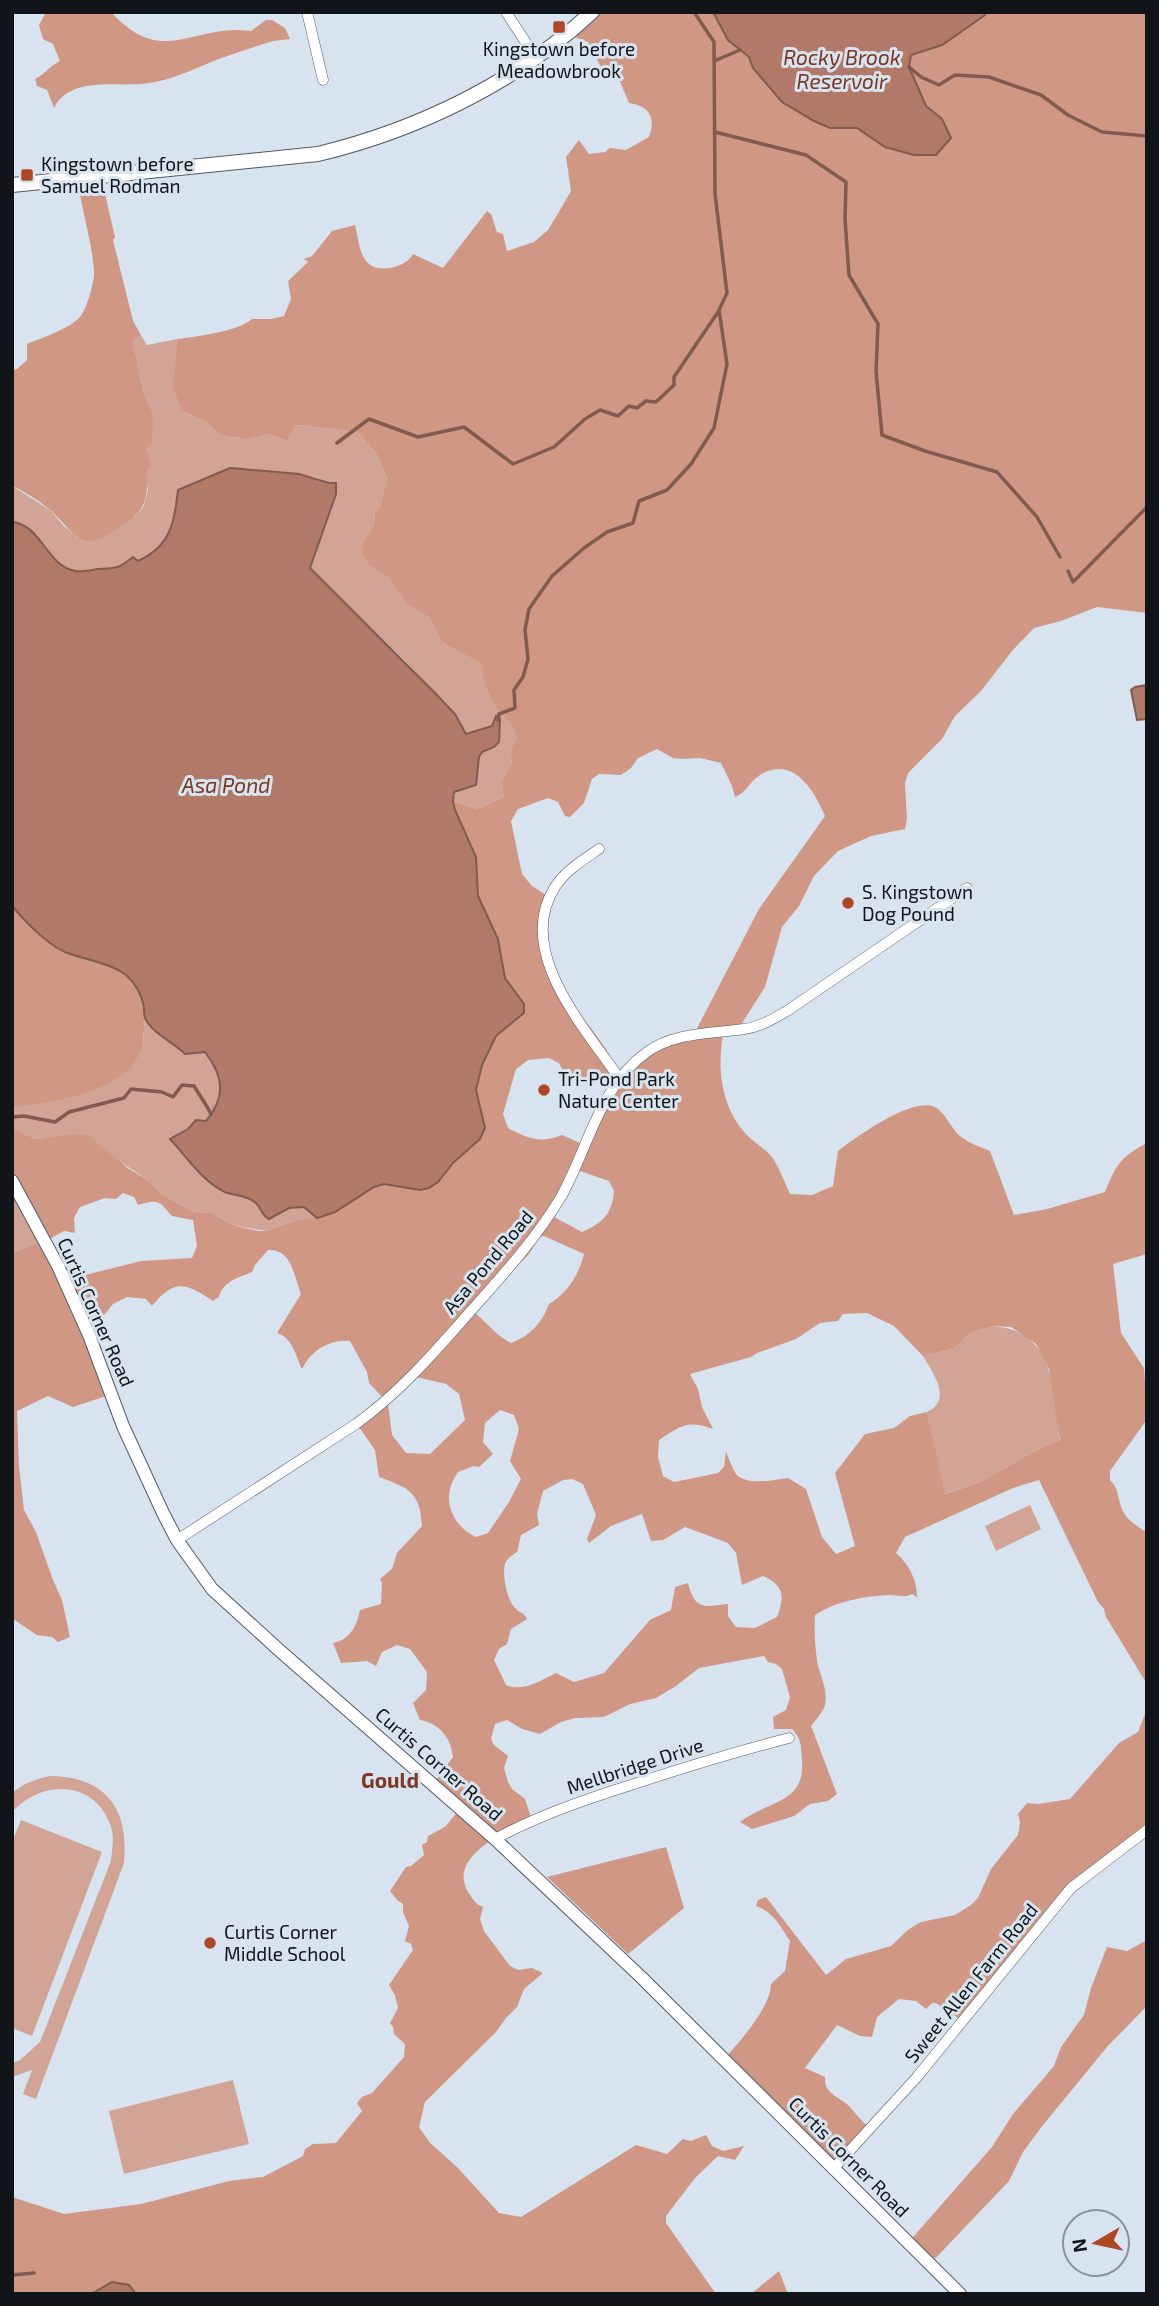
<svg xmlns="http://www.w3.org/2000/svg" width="1159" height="2306" viewBox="0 0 1159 2306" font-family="'Exo 2',sans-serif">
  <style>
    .green { fill: #d1a496 }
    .forest { fill: #d19785; fill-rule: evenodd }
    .water { fill: #b17968; stroke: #815b50; stroke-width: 2 }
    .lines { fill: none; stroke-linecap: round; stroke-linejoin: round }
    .stream { stroke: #815b50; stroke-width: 3.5 }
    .minor-casing { stroke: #505b64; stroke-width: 11 }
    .tertiary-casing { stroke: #505b64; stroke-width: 14 }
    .primary-casing { stroke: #505b64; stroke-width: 16 }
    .minor { stroke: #fff; stroke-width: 10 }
    .tertiary { stroke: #fff; stroke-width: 12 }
    .primary { stroke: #fff; stroke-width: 14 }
    .poi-dot { fill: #af4726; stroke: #d7e4ef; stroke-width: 2.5 }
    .labels { text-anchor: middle; stroke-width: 6; stroke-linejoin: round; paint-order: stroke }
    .poi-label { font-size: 19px; fill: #111519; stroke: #d7e4ef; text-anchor: start }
    .street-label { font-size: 19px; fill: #111519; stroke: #d7e4ef }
    .water-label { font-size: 21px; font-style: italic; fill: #7c351f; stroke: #d7e4ef }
    .neighbourhood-label { font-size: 21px; font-weight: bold; fill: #7d3925; stroke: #d7e4ef }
  </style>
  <rect width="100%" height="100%" fill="#d7e4ef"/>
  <!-- green -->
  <path class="green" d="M141 335 147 345 178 339 182 411 204 421 222 436 249 439 269 434 287 441 297 425 357 432 376 453 387 479 380 506 375 512 374 525 363 547 368 565 389 578 406 604 430 618 441 642 482 663C483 678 487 693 495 706 505 720 513 721 518 739L510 751 512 763 505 781 504 797 477 809 453 801 454 792C462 788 473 782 477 773 480 768 477 761 480 755 483 749 493 748 498 742V733L492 727 466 735 460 723 408 664 310 568 336 494 329 483 317 478 299 474 230 468 178 490C174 524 171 545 138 561L133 557C118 570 117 568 98 569 91 570 82 572 76 571 47 566 41 524 12 522V486L50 510 63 525 78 538 135 516 143 507 146 499 148 489 145 479 148 469 146 449 153 413 144 394 133 342Z
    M144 1018C158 1034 170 1039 185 1053L205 1052C224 1077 226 1097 206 1121L196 1120 188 1129 170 1139C186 1157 201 1176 221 1189 231 1196 246 1194 256 1203 262 1209 261 1215 269 1219L289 1208 304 1207 317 1218 296 1220 267 1231 235 1226 212 1213 193 1212 161 1193 148 1180 122 1163 49 1138 36 1139 12 1128V1108C52 1101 80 1097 115 1076 125 1070 133 1065 139 1055 145 1043 144 1030 144 1018Z
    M12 1183 39 1241 15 1252 12 1258Z
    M994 1326C1057 1332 1053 1393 1060 1442L1046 1445 980 1482 944 1494 927 1412C953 1400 933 1373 923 1356L953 1349 971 1333Z
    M1030 1505 1041 1529 996 1551 985 1526Z
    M50 1776C107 1777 129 1809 124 1863L36 2099 23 2094 32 2070 12 2077V2063L20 2060 40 2042 111 1861C112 1849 115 1836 110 1824 93 1779 41 1780 12 1812V1793C24 1783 36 1779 50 1776Z
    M21 1820 102 1852 32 2036 12 2028V1842Z
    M233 2080 249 2144 124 2174 109 2111Z"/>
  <!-- forest -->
  <path class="forest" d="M46 12H111C163 69 193 23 251 31L266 20H272L285 28 290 39 273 41C254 47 235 53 216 60 194 69 172 80 149 83 118 88 71 75 54 108L47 90 37 86 35 79C47 73 48 67 60 61L53 44 43 39 39 25Z
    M598 12H713L728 40 749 57 753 68 830 128H857L885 147 942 119 926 106 909 67 911 55 942 45 985 15V12H1147V613L1097 607 1061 621 1034 628 1012 651 981 691 955 716 942 739 908 773 905 783 907 819 905 829 871 836 838 851 814 876 799 906 782 927 765 987 739 1028 724 1031C716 1066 721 1107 746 1134 754 1143 767 1149 774 1160 780 1170 785 1183 790 1194L812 1195 833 1186 838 1151C856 1137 912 1096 935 1107 946 1113 951 1129 960 1136 968 1143 981 1147 990 1151L1014 1215 1047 1209 1105 1192C1116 1165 1120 1157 1147 1143V1254L1113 1264 1121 1333 1144 1368 1147 1409 1145 1422 1110 1471V1480C1120 1489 1117 1501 1124 1513 1128 1521 1139 1527 1147 1533V1684L1106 1617 1104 1609 1098 1602 1039 1480 1013 1488 905 1537 896 1553C909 1564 917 1580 917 1597L912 1594C904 1598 899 1595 890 1595 865 1596 836 1601 815 1615 814 1630 815 1645 817 1660 819 1675 830 1691 824 1708 821 1714 815 1721 811 1726L837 1794 828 1801 810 1804 794 1816 752 1829 740 1822C766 1801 806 1804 802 1760 801 1746 802 1740 792 1729H774L773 1717 786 1710 790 1697 782 1669 776 1664 768 1662 764 1656 699 1668 676 1686 656 1698 630 1704 604 1717 575 1718 561 1722 540 1734 522 1729 507 1720 495 1724 491 1739 494 1745 508 1756 504 1768 508 1782 512 1789 525 1799 531 1818C507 1831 447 1856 468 1892 473 1899 475 1904 483 1907L480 1919 484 1931 510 1966 518 1970 532 1968 543 1973 524 1989 517 2007 506 2018 496 2032 425 2102 419 2127 430 2143 457 2167 499 2213 521 2217 636 2145 667 2154 683 2139 691 2141 706 2135 712 2146 723 2151 744 2146 735 2160 718 2156 695 2178 666 2216V2223L716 2294H136L129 2285 95 2290 91 2294H12V2197L64 2214 141 2204 229 2181 263 2177 303 2156 305 2149 313 2144 336 2143 362 2111 357 2103 362 2097 372 2093 404 2057 405 2044 394 2034 393 2027 390 2023 398 2008 395 1995 389 1985 413 1950 411 1944 405 1941 409 1926 403 1912V1904L397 1900 390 1891 406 1867 411 1866 424 1855 422 1845 427 1842 428 1836 445 1827 459 1810 433 1784 453 1757C451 1738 440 1724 420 1720L413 1703 426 1690 427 1672 410 1649 397 1645 382 1652 376 1666 367 1661 341 1663 333 1643C350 1640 357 1625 360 1610L381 1604 382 1583 380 1579 392 1569 397 1553 422 1526C420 1492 409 1488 379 1477L375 1450 359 1427 388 1403 369 1383 367 1372 350 1341C329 1339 311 1351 302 1369 296 1356 292 1337 277 1333L301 1294C294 1276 292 1249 268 1250L255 1265 252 1272C238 1278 223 1281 219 1297L213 1301C185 1282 174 1279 152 1306L146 1299 127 1297 113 1304 105 1314 83 1323 109 1395 73 1407 48 1396 17 1411 19 1466 24 1510 36 1532 53 1580 62 1600 70 1637 58 1642 52 1637 37 1635 13 1619 12 1258 15 1252 39 1241 12 1183V1128L36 1139 79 1134 88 1135 129 1169 148 1180 161 1193 193 1212 212 1213 235 1226 259 1231H267L296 1220 328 1215 374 1187 384 1184 438 1182 453 1163 480 1139 482 1112 476 1090 482 1065 496 1036 516 1021 518 996 505 978 501 951 494 931 478 896 476 857 459 820 453 801 477 809 504 797 502 782 512 763 510 751 517 739C513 721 505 720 495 706 487 693 483 678 481 663L441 642 430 618 406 604 389 578 368 565 361 547 374 525 375 512 380 506 387 479 376 453 357 432 297 425 287 441 269 434 249 439 222 436 204 421 182 411 173 386 178 339C198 336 237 332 252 319H271L284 316 291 299 288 281 308 262 304 259 312 256 332 231 355 225C358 236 359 255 368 263 379 274 407 267 413 254L443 268 487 211 491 214 497 232 503 234 507 251 534 242 548 230 563 205 571 191 566 157 579 140 589 154 605 152 610 148 626 150 649 137C656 118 650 106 629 103L616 72 601 67 588 42 575 37ZM657 749 673 758 682 759 700 758 721 763 732 786 735 797C747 792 749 782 760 775 793 755 814 790 825 816L759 909 693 1036 646 1054 613 1093 587 1146 562 1135C540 1144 527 1138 508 1128L503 1114 516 1069 528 1060 549 1058 559 1063 567 1079 619 1073C614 1065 610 1056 606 1049 590 1026 559 989 551 963 544 941 547 921 552 899L532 886 522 874 511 821 518 809 548 798 558 802 565 816 570 817 584 803 592 779 599 774 621 775 631 768 638 758ZM577 1170 609 1181 614 1191C612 1215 602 1223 582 1232L554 1217ZM123 1193 134 1197 138 1205C160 1199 158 1201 172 1216L193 1220 197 1246 192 1258 141 1261 81 1276 57 1266 46 1241 64 1231 75 1233 74 1218 80 1207 105 1198 116 1199ZM544 1236 584 1254C579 1274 568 1293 549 1304 542 1323 530 1336 511 1343 498 1337 487 1323 475 1313L476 1309 528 1255 540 1237ZM867 1313 894 1326 923 1356 953 1349 971 1333 994 1326 1011 1327 1036 1344 1049 1369 1060 1441 1046 1445 980 1482 945 1494 927 1412 910 1416 894 1428 865 1434 835 1473 855 1546 836 1554 822 1537 806 1489 788 1478C774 1480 747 1486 736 1474 732 1468 729 1458 726 1452L724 1467 718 1473 674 1482 663 1476 658 1457 659 1440C682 1425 687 1420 713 1429L702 1407 698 1389 690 1374 751 1357 757 1353 796 1339 820 1323 838 1321 843 1314ZM416 1377 446 1384 459 1394 465 1420 430 1454 406 1453 392 1435 388 1404ZM500 1410 514 1415 519 1429 510 1461 521 1479 509 1502 488 1533 476 1537C458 1529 445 1509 450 1489 451 1483 455 1477 458 1472L474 1466 479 1467 493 1454 483 1442 485 1423ZM572 1479 583 1484 596 1515 587 1539 589 1543 611 1526 642 1514 651 1541 663 1540 685 1527 728 1543 736 1553 742 1585 763 1576C784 1585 785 1597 777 1617L755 1628 736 1627 728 1616V1604C703 1607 695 1610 688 1583L675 1587 671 1610 650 1620 604 1673 574 1682 556 1673C539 1681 525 1692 506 1685L494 1660 499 1649 507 1644 511 1629 527 1619C524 1612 519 1613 515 1608 507 1600 502 1574 505 1564 507 1558 513 1555 517 1552L521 1535 539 1525 537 1514 543 1491 563 1480Z
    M101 177 115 237 113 240 133 321 141 335 133 342 144 394 153 413 152 444 146 449 152 466 148 469C145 480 149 489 145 500 141 513 130 520 120 527 80 557 77 534 49 509 38 500 25 492 12 486V370L17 369 27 360V344C42 338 69 329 80 317 87 309 95 280 94 271 92 240 81 210 78 179Z
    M12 906C27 923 48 945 69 953 87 960 108 962 124 974 140 985 144 1003 144 1021 144 1030 144 1039 142 1048 126 1094 53 1101 12 1108Z
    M1147 1709V1828L1095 1867 961 2020 936 2003H932L926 2009 916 2001 899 1999 877 2017 872 2037 860 2036 837 2025 805 2068 825 2077C824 2094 838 2096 848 2105 855 2112 860 2120 868 2126L831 2168 723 2060C738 2044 771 2007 771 1984L785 1971 790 1941C781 1927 773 1911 756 1906L758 1900 766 1897 826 1975 846 1959 891 1946 909 1929 921 1922 955 1915 971 1905 978 1898 991 1869 1018 1835 1020 1822 1018 1814 1027 1803 1038 1804 1070 1799 1119 1743 1138 1732Z
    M666 1847 684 1908 628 1954 547 1877Z
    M1147 1940V2006L1107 2047 1043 2125 1023 2152 1009 2181 929 2265 907 2244 992 2147 1013 2114 1054 2066 1061 2047 1084 2015 1091 1988 1107 1947 1127 1951Z
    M779 2271 788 2294H751Z"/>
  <!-- water -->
  <path class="water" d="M713 12H985V15L942 45 911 55 909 67 926 106 942 119 951 138 936 155H914L885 147 857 128H830L814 121 782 102 753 68 749 57 728 40Z
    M230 468 299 474 329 483H336V494L310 568 436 694 455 714 466 734 492 726 496 716 500 719 499 742 494 747 482 752 479 757 476 785 454 792 453 801 455 810 476 857 478 896 498 939 505 978 524 1004V1013L496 1036 482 1065 476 1090 485 1128 480 1139 453 1163 438 1182 429 1188 420 1190 384 1184 374 1187 335 1212 317 1218 304 1207 289 1208 269 1219C261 1215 262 1209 256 1203 247 1195 235 1196 225 1192 203 1182 186 1156 170 1139L188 1129 196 1120 206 1121C226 1097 224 1077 205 1052L185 1054C173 1042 152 1033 145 1018 144 1016 144 1010 144 1008 142 995 136 984 126 975 108 962 85 960 65 952 45 943 26 922 12 906V522C41 524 47 567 76 571 82 572 91 570 98 569 117 568 118 569 133 557L138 561C171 546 174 523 178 490Z
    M1147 685V719L1137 720 1131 690 1135 687Z
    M112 2282 129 2285 136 2294H91Z"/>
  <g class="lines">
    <!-- stream -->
    <path class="stream" d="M714 61 740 50
      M909 67 921 77 939 85 955 75 989 77 1041 95 1068 115 1102 132 1147 136
      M715 132 806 155 846 182 845 219 849 275 878 324 876 371 882 435 925 451 997 472 1037 517 1060 557
      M337 443 369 419 418 437 464 427 513 464 554 447 585 419 600 410 618 416 629 406 637 408 646 401 656 402 674 385V377L718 312
      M1068 571 1073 582 1147 507
      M498 720 499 714 515 708 514 690 523 677 528 659 525 630 529 609 552 576 584 548 607 532 633 523 639 501 667 490 691 464 714 428 727 364 719 310 727 293 715 194 714 42 694 12
      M12 1117 24 1116 55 1122 69 1112 124 1098 131 1089 162 1092 173 1097 182 1085 194 1086C200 1096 206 1104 211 1114
      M12 2275 34 2273"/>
    <defs>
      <path id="minor" d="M307 12 323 80
        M506 12 536 58
        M599 849C583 860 565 871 555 887 514 951 585 1028 619 1078
        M177 1540 356 1424C399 1393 434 1353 469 1313 502 1276 535 1240 561 1197 588 1149 599 1086 647 1052 675 1032 710 1034 744 1029 760 1027 773 1019 787 1011L967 888
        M495 1839C541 1814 590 1798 640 1782 689 1766 739 1751 789 1738
        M833 2169 917 2077 1071 1888 1147 1830"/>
      <path id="tertiary" d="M12 1181 58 1266 89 1335 123 1426 163 1513 177 1540 212 1589 279 1650 495 1839 641 1977 960 2294"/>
      <path id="primary" d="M12 185 318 154C418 130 517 82 592 12"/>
    </defs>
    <!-- minor casing -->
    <use href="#minor" class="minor-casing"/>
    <!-- tertiary casing -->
    <use href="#tertiary" class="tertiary-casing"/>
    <!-- primary casing -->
    <use href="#primary" class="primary-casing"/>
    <!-- minor -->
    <use href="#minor" class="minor"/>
    <!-- tertiary -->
    <use href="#tertiary" class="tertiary"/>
    <!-- primary -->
    <use href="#primary" class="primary"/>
  </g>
  <!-- markers -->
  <g class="poi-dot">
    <rect x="552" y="20" width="14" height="14" rx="3.5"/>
    <rect x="20" y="168" width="14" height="14" rx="3.5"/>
    <circle cx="848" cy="903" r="7"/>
    <circle cx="544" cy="1090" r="7"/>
    <circle cx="210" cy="1943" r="7"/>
  </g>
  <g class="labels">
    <!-- poi labels -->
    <g class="poi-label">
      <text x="559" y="56" text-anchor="middle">Kingstown before<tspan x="559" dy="22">Meadowbrook</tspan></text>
      <text x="41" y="171">Kingstown before<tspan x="41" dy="22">Samuel Rodman</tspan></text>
      <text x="862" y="899">S. Kingstown<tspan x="862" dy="22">Dog Pound</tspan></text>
      <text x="558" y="1086">Tri-Pond Park<tspan x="558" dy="22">Nature Center</tspan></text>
      <text x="224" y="1939">Curtis Corner<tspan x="224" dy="22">Middle School</tspan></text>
    </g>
    <!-- street labels -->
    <g class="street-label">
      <text transform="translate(488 1262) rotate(-50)" y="7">Asa Pond Road</text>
      <text transform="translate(96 1312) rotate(66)" y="7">Curtis Corner Road</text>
      <text transform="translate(439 1764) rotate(41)" y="7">Curtis Corner Road</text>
      <text transform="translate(635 1766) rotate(-18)" y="7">Mellbridge Drive</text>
      <text transform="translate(971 1983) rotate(-51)" y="7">Sweet Allen Farm Road</text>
      <text transform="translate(849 2157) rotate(45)" y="7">Curtis Corner Road</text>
    </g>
    <!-- water labels -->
    <g class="water-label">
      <text x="842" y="65">Rocky Brook<tspan x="842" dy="24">Reservoir</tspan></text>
      <text x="226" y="793">Asa Pond</text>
    </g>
    <!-- neighbourhood labels -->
    <g class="neighbourhood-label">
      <text x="390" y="1788">Gould</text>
    </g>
  </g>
  <!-- border -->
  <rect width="1159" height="2306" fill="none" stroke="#111519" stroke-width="28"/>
  <!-- north arrow -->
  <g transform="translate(1096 2243) rotate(261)"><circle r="33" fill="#d7e4ef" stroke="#889199" stroke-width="2"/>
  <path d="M0-5L12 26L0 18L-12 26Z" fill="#af4726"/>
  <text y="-10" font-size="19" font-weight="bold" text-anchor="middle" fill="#111519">N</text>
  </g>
</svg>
